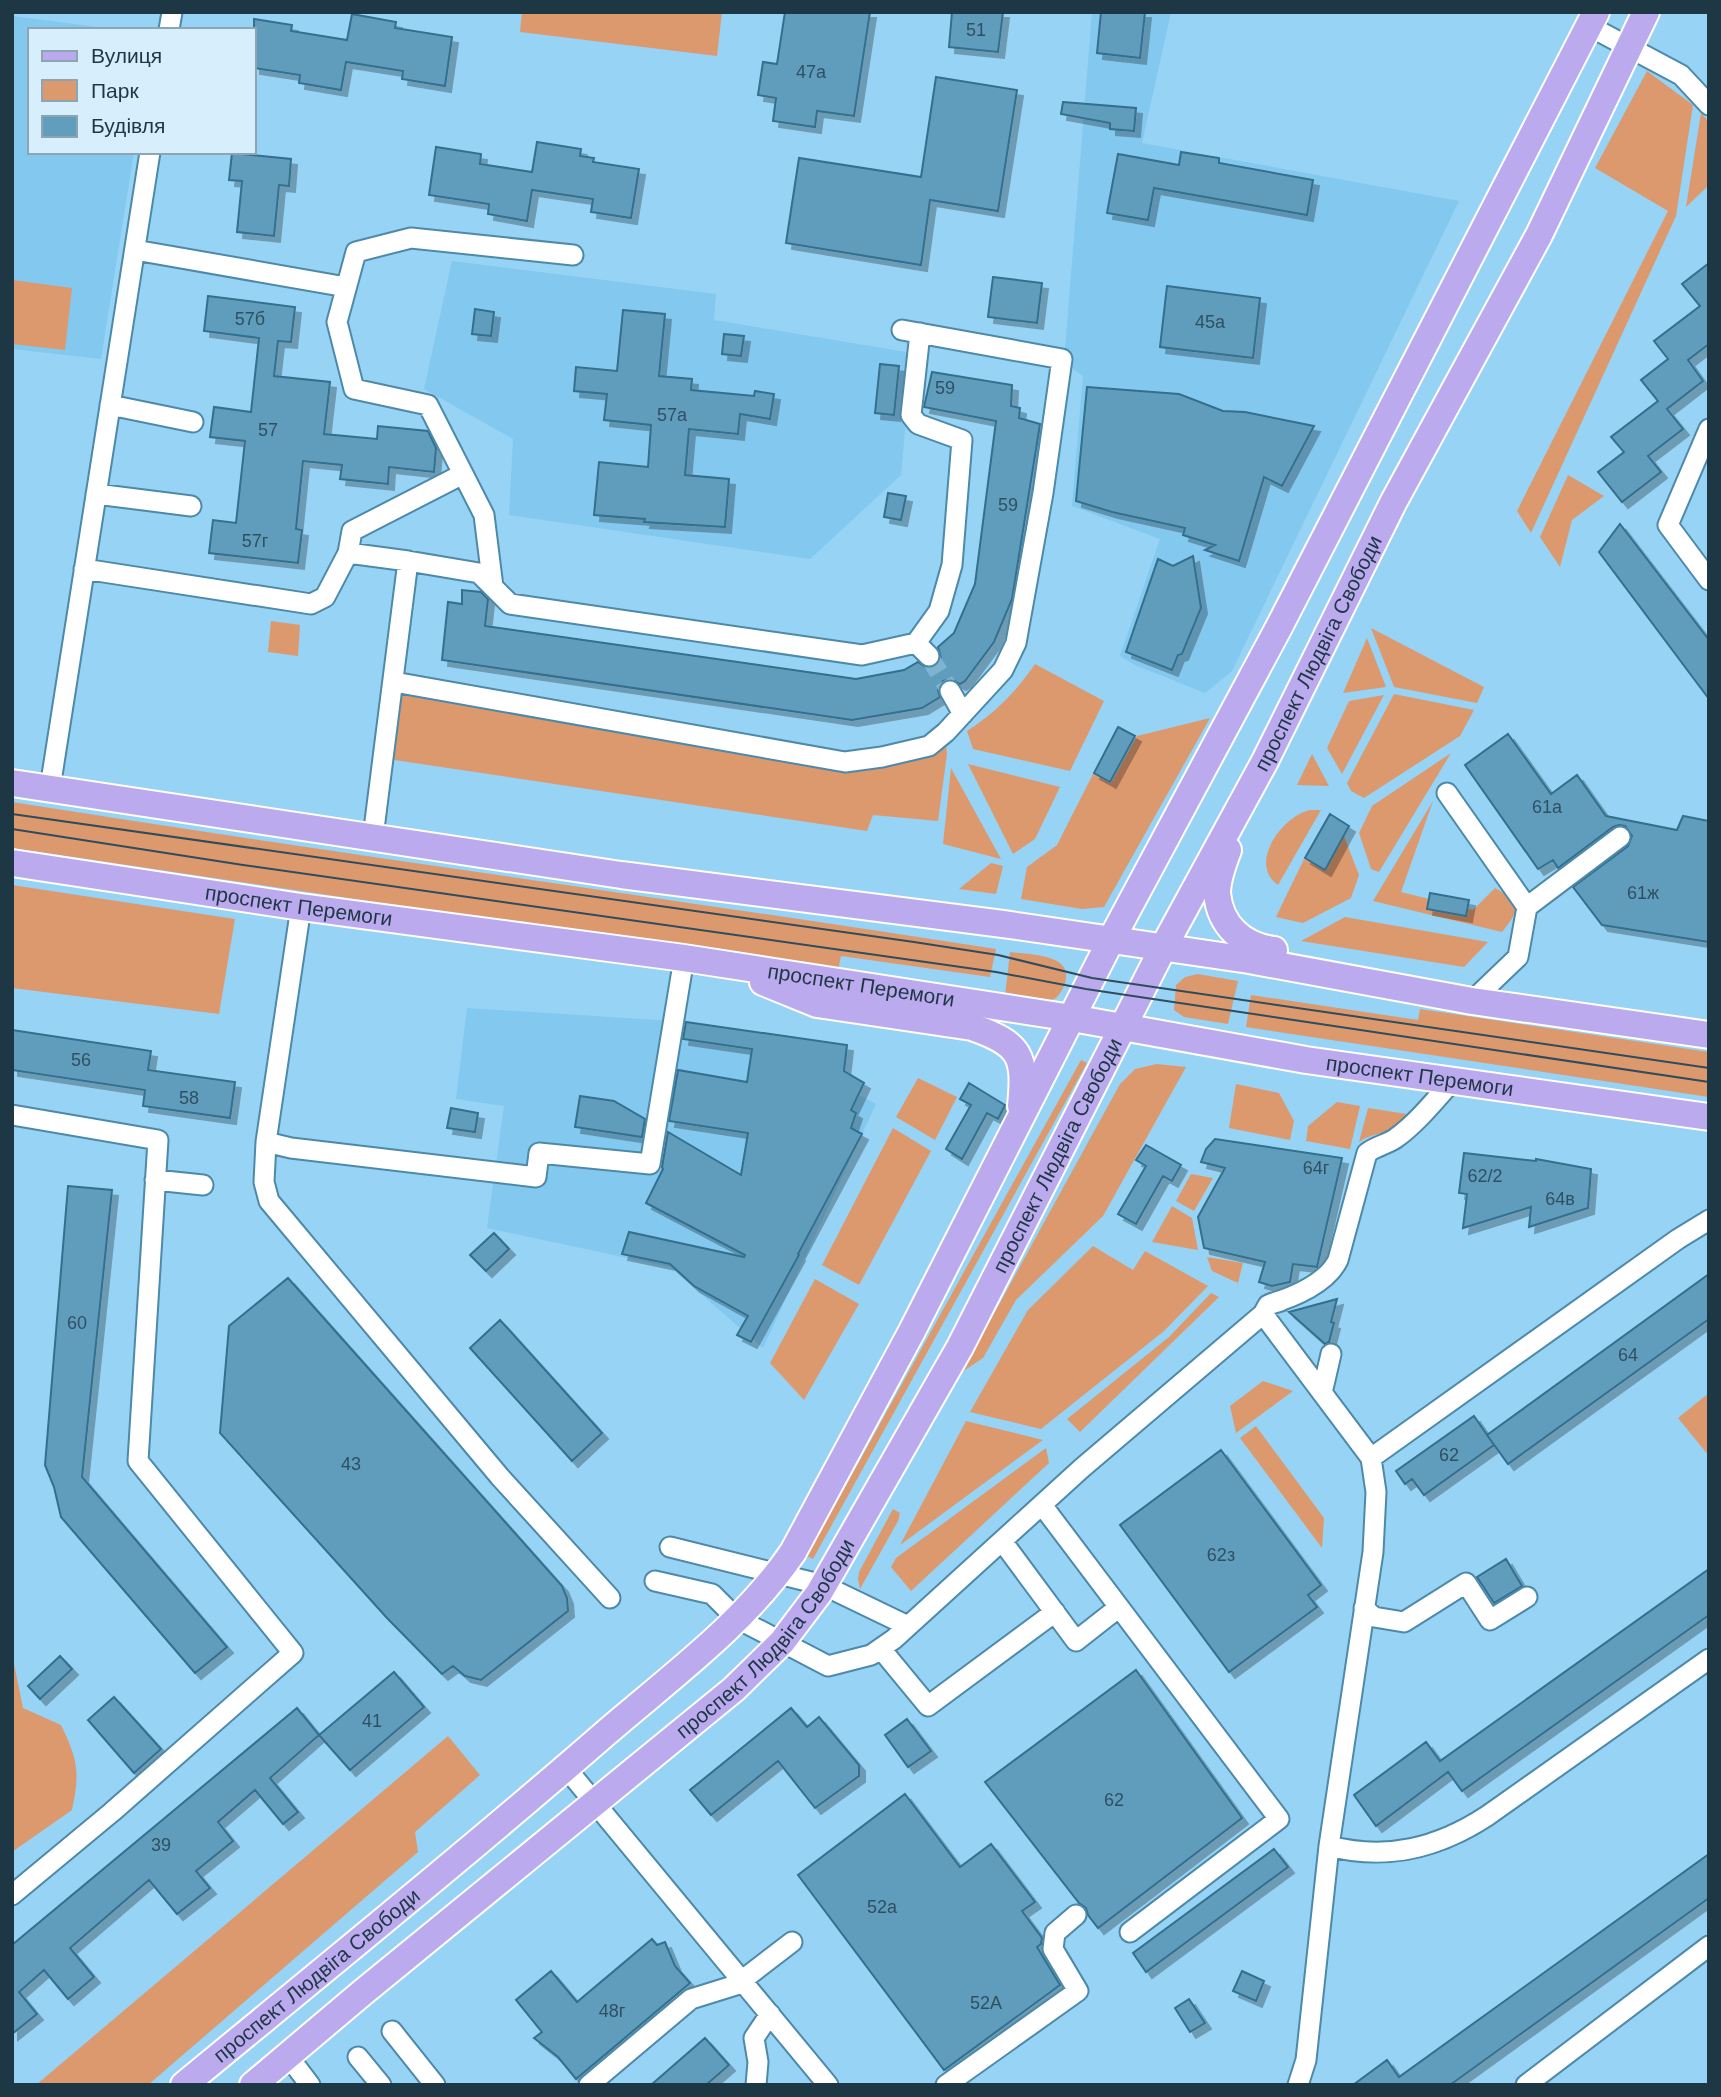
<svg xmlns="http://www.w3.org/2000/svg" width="1721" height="2097" viewBox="0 0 1721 2097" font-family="Arial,sans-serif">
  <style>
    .built { fill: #83c8ee }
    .green { fill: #dd996e }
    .building { fill: #619dbd; stroke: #336f8d; stroke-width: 2; filter: url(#shadow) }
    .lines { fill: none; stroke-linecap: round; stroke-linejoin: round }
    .minor-tunnel { stroke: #7eb4d2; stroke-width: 19; stroke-dasharray: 19 10; stroke-linecap: butt }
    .minor-casing { stroke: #4d89a8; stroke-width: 23 }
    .major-casing { stroke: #fff; stroke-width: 30 }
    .minor { stroke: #fff; stroke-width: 19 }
    .major { stroke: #bcaaef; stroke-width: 26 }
    .tram { stroke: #2e4c5c; stroke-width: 2 }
    .labels { text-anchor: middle; stroke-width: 5; stroke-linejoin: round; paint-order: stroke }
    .number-label { font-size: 18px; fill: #2f5062 }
    .street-label { font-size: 21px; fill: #1e3744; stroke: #d7eefc }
  </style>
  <defs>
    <filter id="shadow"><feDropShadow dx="6" dy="6" stdDeviation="0" flood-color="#0004"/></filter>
  </defs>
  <rect width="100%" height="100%" fill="#96d3f5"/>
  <!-- built -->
  <path class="built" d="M1092 12H1171L1142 143 1459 201 1232 671 1205 693 1135 665 1120 656 1160 539 1072 506 1083 376 1064 362Z
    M12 16 121 30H30V152H134L101 359 12 349Z
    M452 261 716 294 714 320 912 353 901 475 810 559 509 515 513 439 424 389Z
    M467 1008 673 1021 845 1047 838 1084 876 1104 763 1348 670 1267 487 1228 504 1106 456 1099Z"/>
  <!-- green -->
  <path class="green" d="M522 12H722L717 56 520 32Z
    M1647 71 1693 105 1676 216 1531 533 1517 511 1668 211 1595 168Z
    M1701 113 1709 122V185L1686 207Z
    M12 280 72 288 65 350 12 344Z
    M1568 475 1604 496 1572 520 1560 567 1540 537Z
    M271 621 300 625 298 656 268 652Z
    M1371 628 1484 687 1477 703 1394 687Z
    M1367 638 1386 687 1343 693Z
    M1035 664 1104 701 1070 771 973 749 967 731C996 712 1015 693 1035 664Z
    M397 691 854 768C888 770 917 761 946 744L947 754 938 821 873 815 867 831 388 759Z
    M1394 694 1474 710 1460 736 1364 798 1351 791 1347 783Z
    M1384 695 1342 774 1327 748 1349 701Z
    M1210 718 1104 907 1082 909 1021 899 1027 867 1057 845 1093 774 1111 783 1137 736Z
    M1451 753 1379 872 1371 869 1359 833 1372 806Z
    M1312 754 1329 786 1297 785Z
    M968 764 1060 787 1035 839 1013 854Z
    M951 768 1001 859 943 844Z
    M1433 801 1401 892 1473 910 1495 888C1522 902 1520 910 1502 932L1373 901Z
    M12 802C340 854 668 898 996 949L990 977 841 956 838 971 12 848Z
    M1310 810H1321L1278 885C1247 863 1283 816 1310 810Z
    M1344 836 1359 875 1351 898 1303 923 1276 917 1304 859 1325 870Z
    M991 863 1003 866 996 894 959 889Z
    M12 885 235 919 219 1014 12 988Z
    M1345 917 1488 942 1464 967 1301 941Z
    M1010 952C1030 955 1077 953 1064 986 1061 993 1057 999 1049 1001 1036 1004 1018 998 1005 996Z
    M1198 974 1238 981 1228 1024 1184 1017 1174 1010 1176 985 1185 977Z
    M1251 995 1418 1020 1420 1009 1709 1052V1097L1246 1027Z
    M1081 1060 1087 1063 813 1559 807 1556Z
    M1157 1064 1186 1067 1103 1216 1016 1300 983 1358 962 1372 1120 1084 1135 1069Z
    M918 1078 957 1097 935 1140 896 1117Z
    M1236 1084 1279 1093 1294 1121 1290 1140 1229 1128Z
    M1337 1102 1360 1106 1350 1149 1306 1141 1308 1126Z
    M1368 1108 1407 1114C1395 1138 1377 1129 1359 1142Z
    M893 1128 931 1151 859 1285 822 1265Z
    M1191 1174 1213 1178 1194 1211 1176 1201Z
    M1172 1206 1192 1218 1198 1250 1152 1242Z
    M1093 1246 1133 1270 1145 1251 1208 1286 1164 1331 1041 1429 970 1412 1028 1310Z
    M1207 1257 1243 1263 1238 1283 1212 1271Z
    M815 1279 859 1304 804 1400 770 1363Z
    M1211 1293 1219 1297 1080 1432 1067 1419 1169 1337Z
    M1263 1381 1293 1391 1236 1433 1230 1406Z
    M1709 1393V1456L1678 1418Z
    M966 1421 1043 1440 900 1545Z
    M1256 1426 1324 1518 1322 1548 1240 1438Z
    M1046 1448 1049 1463 911 1591 891 1567 896 1558Z
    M893 1509 900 1513 898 1521 860 1589 858 1579 859 1572Z
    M12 1654 23 1708 61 1725C78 1760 80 1772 72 1810L12 1852Z
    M448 1736 480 1775 415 1832 418 1852 148 2085H36Z"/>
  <!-- building -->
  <path class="building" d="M785 12H870L854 116 817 111 815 127 773 121 776 98 758 95 763 62 777 64Z
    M952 12H1003L998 52 949 47Z
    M1101 12H1145L1140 58 1097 53Z
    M352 14 396 22 395 28 452 37 445 86 402 79 403 71 346 62 341 90 299 83 300 75 254 68V19L292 25 291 31 347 40Z
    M936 77 1017 90 998 211 930 200 921 265 786 243 799 158 921 177Z
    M1063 102 1136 108 1134 131 1110 129V123L1061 114Z
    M537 142 581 149 580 156 594 158 593 162 639 169 631 218 591 212 593 199 532 190 527 221 488 214 489 204 429 195 436 147 481 154 480 164 532 172Z
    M1181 152 1219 158V163L1313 180 1307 215 1154 188 1148 220 1107 213 1118 154 1179 165Z
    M232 153 291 159 289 186 279 185 274 236 237 232 242 181 229 180Z
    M1709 263V344L1688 360 1703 381 1667 409 1683 429 1648 456 1661 472 1622 502 1598 472 1624 452 1611 437 1658 401 1641 380 1668 359 1654 341 1700 306 1682 284Z
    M993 277 1042 283 1037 323 988 317Z
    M1167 286 1260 298 1253 358 1160 347Z
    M208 296 295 307 291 342 278 341 274 376 330 382 324 434 377 439 378 426 428 431 436 448 434 472 389 467 388 484 340 479 342 465 303 461 296 529 302 530 298 563 209 553 213 520 236 523 245 441 210 437 214 407 251 412 259 338 204 331Z
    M475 309 494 312 491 336 472 334Z
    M623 310 665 314 659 376 692 379 691 390 754 396 755 391 774 394 770 419 740 414 738 434 689 429 685 475 729 479 725 527 644 522 645 519 594 515 599 462 648 467 651 425 604 420 607 394 574 391 576 367 617 371Z
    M724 334 744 336 741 356 722 354Z
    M880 364 899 366 894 415 875 413Z
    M932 372 1012 385 1011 406 1020 408 1019 418 1040 424 1012 599 994 642 965 681 960 684 951 679 943 681 938 690 940 697 922 708 852 720 442 660 448 602 462 604V590L481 592 488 599 485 626 856 679 904 670 918 662 927 668 937 665 941 658 938 647 954 633 975 584 996 421 924 407Z
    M1087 387 1179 394 1223 411 1245 412 1314 426 1282 486 1264 477 1239 561 1205 550 1215 545 1183 535 1185 528 1112 512 1076 501Z
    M888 493 906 496 901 520 884 517Z
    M1620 524 1709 640V699L1599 552Z
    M1193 556 1201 608 1182 654 1178 655 1172 670 1126 652 1158 559 1173 566Z
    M1118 727 1135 736 1110 782 1094 773Z
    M1508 734 1551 794 1577 775 1606 816 1677 830 1683 816 1709 821V942L1602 925 1573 887 1628 846 1632 836 1625 826 1619 825 1613 827 1558 868 1553 860 1538 869 1465 765Z
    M1330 814 1349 826 1325 870 1305 858Z
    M1430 893 1469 900 1466 916 1427 909Z
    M686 1022 847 1045 844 1071 864 1083 851 1110 856 1113 851 1128 862 1134 798 1254 799 1255 751 1342 737 1335 748 1316 694 1286 670 1264 622 1254 629 1232 744 1257 745 1255 646 1203 663 1169 662 1167 668 1132 741 1175 748 1133 669 1121 678 1070 747 1082 752 1049 683 1039Z
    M12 1030 151 1051 148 1070 235 1082 230 1118 143 1106 145 1090 12 1070Z
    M969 1083 1005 1105 998 1119 987 1113 962 1159 946 1149 971 1105 960 1099Z
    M580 1096 614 1101 645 1119 642 1137 575 1127Z
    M451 1108 478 1113 475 1132 447 1128Z
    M1215 1139 1342 1158 1317 1267 1293 1264 1290 1282 1272 1286 1259 1282 1265 1262 1204 1248 1198 1217 1225 1168 1201 1162 1206 1149Z
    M1146 1145 1181 1165 1172 1181 1163 1176 1136 1224 1118 1214 1146 1166 1136 1160Z
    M1464 1153 1536 1161V1159L1591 1169 1588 1208 1529 1227 1531 1207 1463 1228 1467 1194 1459 1193Z
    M68 1186 112 1190 82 1477 227 1647 195 1673 61 1517 54 1487 45 1465Z
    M494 1233 509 1249 486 1271 470 1255Z
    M1709 1274V1319L1508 1464 1487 1435Z
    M288 1278 562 1586 567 1598 568 1611 481 1680 465 1676 453 1666 442 1674 387 1618 220 1433 229 1326Z
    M1337 1299 1331 1322 1334 1323 1329 1342 1325 1344 1289 1312Z
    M500 1320 602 1433 572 1461 470 1348Z
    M1474 1416 1494 1445 1424 1495 1412 1479 1405 1484 1396 1471Z
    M1221 1450 1321 1585 1308 1595 1317 1607 1229 1672 1120 1525Z
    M1506 1559 1522 1586 1494 1603 1477 1577Z
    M1709 1569V1615L1462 1791 1448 1772 1376 1826 1354 1795 1426 1742 1440 1761Z
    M60 1656 72 1669 40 1699 28 1686Z
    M1136 1670 1242 1818 1098 1928 1088 1915 1086 1908 1079 1903 985 1782Z
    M394 1672 424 1707 350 1770 319 1735Z
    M114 1697 161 1749 134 1773 88 1720Z
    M297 1708 319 1735 270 1778 298 1812 283 1824 255 1790 218 1822 233 1841 196 1871 210 1888 177 1914 149 1880 70 1948 94 1977 68 1999 44 1970 19 1992 37 2014 12 2034V1945Z
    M791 1708 807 1727 819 1717 859 1765V1776L815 1808 778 1761 711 1815 690 1790Z
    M907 1719 931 1751 908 1767 885 1735Z
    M905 1794 960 1867 991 1844 1035 1902 1022 1911 1042 1938 1041 1944 1037 1947 1060 1985 944 2070 798 1875Z
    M1274 1849 1288 1867 1146 1972 1133 1953Z
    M1709 1854V1898L1450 2085H1353L1387 2060 1399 2077Z
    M652 1939 657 1945 665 1942 675 1966 690 1983 576 2079 558 2057 534 2038 542 2032 516 2000 551 1971 577 2002Z
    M1242 1971 1264 1981 1256 2001 1233 1991Z
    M1189 1999 1205 2023 1190 2032 1175 2008Z
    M705 2038 729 2065 706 2085H651Z"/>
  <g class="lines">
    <!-- minor-tunnel -->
    <path class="minor-tunnel" d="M929 656 950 691"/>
    <defs>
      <path id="minor" d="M1589 26 1681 75 1709 105
        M169 30 172 12
        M135 250 346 287
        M110 405 193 422
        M1709 429 1668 525 1709 580
        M96 494 191 506
        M348 553 352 531 463 474
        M84 569 311 604 325 597 348 553 408 561
        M493 587 484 515 428 405 354 389 337 322 356 252 411 238 573 255
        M916 643 929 656
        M394 682 845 762 882 757 929 746 946 732 1003 670 1016 643 1043 493 1062 359 902 330
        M950 691 963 714
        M50 788 150 152
        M1447 793 1527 907
        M373 837 408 561 479 573 510 604 862 655 916 643 939 611 952 565 962 440 918 424 911 415 920 333
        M301 907 266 1142 264 1182 269 1201 500 1477 610 1598
        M1472 1001 1518 957 1527 907 1620 837
        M12 1115 158 1140 138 1461 293 1653 112 1812 12 1895
        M266 1142 291 1148 536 1177 539 1153 650 1164 684 958
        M155 1180 203 1185
        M1270 1304C1294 1297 1327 1283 1338 1260L1367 1153C1376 1146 1388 1144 1396 1138 1418 1122 1436 1099 1454 1079
        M1263 1314 1371 1458 1376 1492 1373 1552 1329 1846 1306 2060 1298 2085
        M1322 1393 1331 1354
        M1371 1458 1678 1239 1709 1220
        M1042 1505 1279 1819 1130 1932
        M1002 1541 1076 1641 1118 1608
        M670 1547 823 1585 908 1626
        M655 1581 712 1594 736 1618 828 1666 871 1655 894 1639 1082 1468 1263 1314 1268 1305 1281 1301
        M1364 1608 1374 1617 1404 1622 1466 1583 1490 1620 1527 1597
        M881 1649 928 1706 1055 1612
        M566 1768 828 2085
        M1329 1846C1387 1861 1438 1848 1487 1816L1709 1659
        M392 2031 435 2085
        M288 2056 310 2085
        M358 2057 381 2085
        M589 2085 691 1999 736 1985 792 1942
        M756 2085 758 2062 754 2038 770 2014
        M946 2085 1078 1991 1053 1949 1055 1933 1076 1915
        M1526 2085 1709 1946"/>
      <g id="major">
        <path d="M12 783 621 875 1003 924 1249 960 1472 1001 1709 1035"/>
        <path d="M1228 850C1223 863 1217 880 1217 893 1220 926 1243 946 1274 950"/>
        <path id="s1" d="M12 863 301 907 684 958 1072 1018 1306 1060 1709 1117"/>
        <path d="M763 982 817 1004 972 1027C1021 1044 1026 1056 1021 1106"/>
        <path id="s2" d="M184 2085C326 1968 469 1852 607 1732 672 1676 745 1623 793 1552L912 1331 1111 940 1278 629 1596 12"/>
        <path id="s3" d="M253 2085 362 1993 734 1689 782 1642 819 1593 960 1347 1163 948 1265 761 1393 503 1539 235 1646 12"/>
      </g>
    </defs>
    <!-- minor casing -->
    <use href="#minor" class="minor-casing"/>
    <!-- major casing -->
    <use href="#major" class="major-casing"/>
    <!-- minor -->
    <use href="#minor" class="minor"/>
    <!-- major -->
    <use href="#major" class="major"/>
    <!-- tram -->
    <path class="tram" d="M12 814 914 942 998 955 1092 978 1709 1068
      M12 829 243 865 996 972 1086 989 1709 1082"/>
  </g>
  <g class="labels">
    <!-- number labels -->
    <g class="number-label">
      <text x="976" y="36">51</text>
      <text x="811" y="78">47а</text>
      <text x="250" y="325">57б</text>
      <text x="1210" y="328">45а</text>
      <text x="945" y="394">59</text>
      <text x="672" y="421">57а</text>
      <text x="268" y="436">57</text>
      <text x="1008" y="511">59</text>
      <text x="255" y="547">57г</text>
      <text x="1547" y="813">61а</text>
      <text x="1643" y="899">61ж</text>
      <text x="81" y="1066">56</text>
      <text x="189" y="1104">58</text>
      <text x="1316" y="1174">64г</text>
      <text x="1485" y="1182">62/2</text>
      <text x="1560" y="1205">64в</text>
      <text x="77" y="1329">60</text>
      <text x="1628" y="1361">64</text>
      <text x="1449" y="1461">62</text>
      <text x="351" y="1470">43</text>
      <text x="1221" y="1561">62з</text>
      <text x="372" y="1727">41</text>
      <text x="1114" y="1806">62</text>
      <text x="161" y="1851">39</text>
      <text x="882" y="1913">52а</text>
      <text x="986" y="2009">52А</text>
      <text x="612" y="2017">48г</text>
    </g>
    <!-- street labels -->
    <g class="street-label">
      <text dy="7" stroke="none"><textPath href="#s3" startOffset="1816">проспект Людвіга Свободи</textPath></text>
      <text dy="7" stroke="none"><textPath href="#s1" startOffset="290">проспект Перемоги</textPath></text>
      <text dy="7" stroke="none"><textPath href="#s1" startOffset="858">проспект Перемоги</textPath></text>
      <text dy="7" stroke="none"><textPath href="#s1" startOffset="1424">проспект Перемоги</textPath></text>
      <text dy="7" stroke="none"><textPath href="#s3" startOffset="1250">проспект Людвіга Свободи</textPath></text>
      <text dy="7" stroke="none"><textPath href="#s3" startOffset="682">проспект Людвіга Свободи</textPath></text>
      <text dy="7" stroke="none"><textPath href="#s2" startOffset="172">проспект Людвіга Свободи</textPath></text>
    </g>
  </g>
  <!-- border -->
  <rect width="1721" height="2097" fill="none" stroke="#1e3744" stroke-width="28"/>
  <!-- legend -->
  <rect x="28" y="28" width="228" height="126" fill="#d7eefc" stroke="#8da5b2" stroke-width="2"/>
  <rect x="42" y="51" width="35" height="10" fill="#bcaaef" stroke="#8da5b2" stroke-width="2"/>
  <text x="91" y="63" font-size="21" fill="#1e3744">Вулиця</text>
  <rect x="42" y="80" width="35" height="21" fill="#dd996e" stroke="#8da5b2" stroke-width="2"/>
  <text x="91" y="98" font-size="21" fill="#1e3744">Парк</text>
  <rect x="42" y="116" width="35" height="21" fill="#619dbd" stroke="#8da5b2" stroke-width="2"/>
  <text x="91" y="133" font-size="21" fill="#1e3744">Будівля</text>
</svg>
